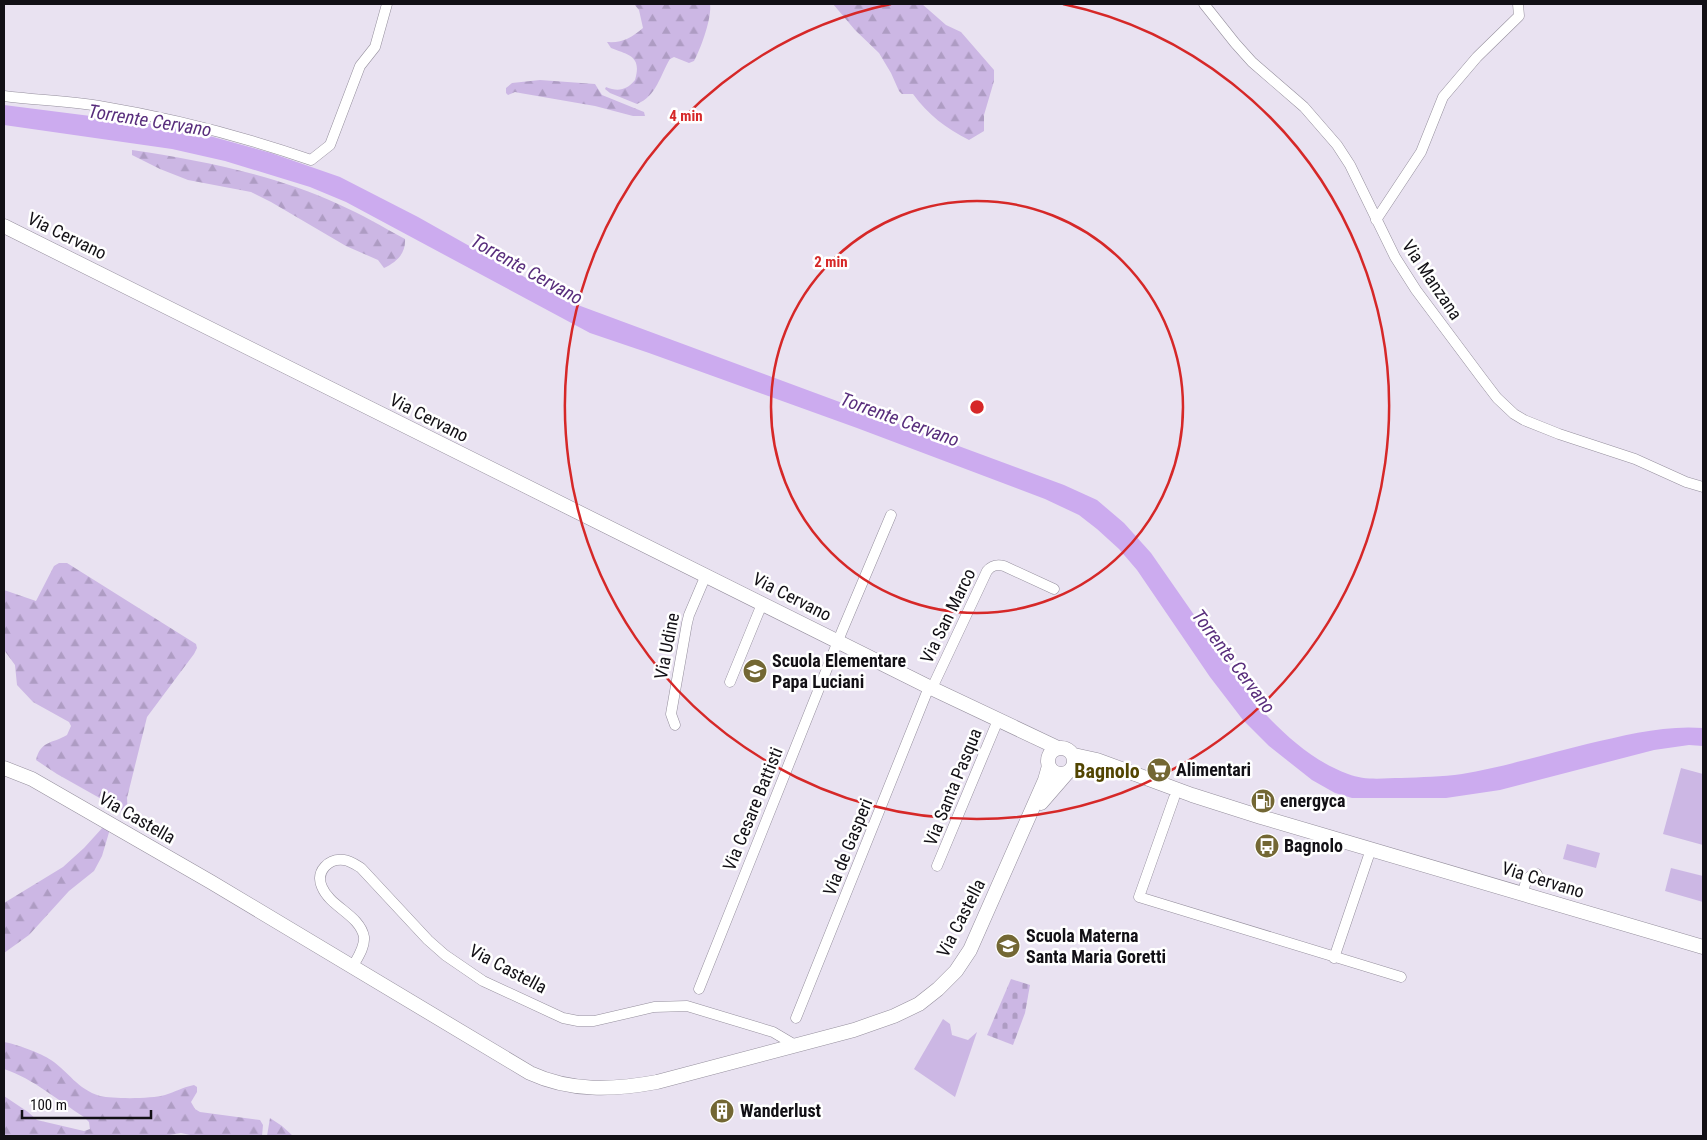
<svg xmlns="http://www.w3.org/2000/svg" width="1707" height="1140" viewBox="0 0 1707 1140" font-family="'Roboto Condensed',sans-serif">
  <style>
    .grass { fill: #ccb7e4 }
    .forest { fill: url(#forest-firs) }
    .cemetery { fill: url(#cemetery-stones) }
    .water { fill: #ccabef }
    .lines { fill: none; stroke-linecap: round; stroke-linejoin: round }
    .street-casing { stroke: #958f9d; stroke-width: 11 }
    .secondary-casing { stroke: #958f9d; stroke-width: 15 }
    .street { stroke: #fff; stroke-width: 10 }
    .secondary { stroke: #fff; stroke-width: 14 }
    .ring { fill: none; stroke: #d62828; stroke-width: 2.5 }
    .labels { text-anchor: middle; stroke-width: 5; stroke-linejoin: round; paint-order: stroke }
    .street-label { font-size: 18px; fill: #121015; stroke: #fff }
    .poi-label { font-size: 18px; font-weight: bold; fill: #121015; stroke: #fff; text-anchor: start }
    .water-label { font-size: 19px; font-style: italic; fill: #582d7c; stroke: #fff }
    .quarter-label { font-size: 20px; font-weight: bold; fill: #524501; stroke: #fff }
    .centre { fill: #d62828; stroke: #fff; stroke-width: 2.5 }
    .ring-label { font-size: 15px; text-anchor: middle; font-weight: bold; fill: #d62828; stroke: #fff; stroke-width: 5; stroke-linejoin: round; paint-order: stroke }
  </style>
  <defs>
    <pattern id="forest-firs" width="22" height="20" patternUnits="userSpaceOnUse" patternTransform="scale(1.25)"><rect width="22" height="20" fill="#ccb7e4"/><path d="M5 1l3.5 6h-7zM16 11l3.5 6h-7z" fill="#ae9cc3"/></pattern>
    <pattern id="cemetery-stones" width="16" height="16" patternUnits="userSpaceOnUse" patternTransform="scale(1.25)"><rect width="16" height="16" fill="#ccb7e4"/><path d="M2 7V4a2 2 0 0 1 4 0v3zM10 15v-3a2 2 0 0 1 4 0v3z" fill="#ae9cc3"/></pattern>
  </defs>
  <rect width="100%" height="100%" fill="#e9e2f1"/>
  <!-- grass -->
  <path class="grass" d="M1681 768 1703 774V845L1663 834Z
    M1567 844 1600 853 1596 868 1563 859Z
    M1671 868 1703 876V902L1665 891Z
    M943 1019 950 1024 952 1035 968 1040 977 1032 955 1097 914 1069Z"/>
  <!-- forest -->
  <path class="forest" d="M634 4H710C712 18 701 48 694 61L689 63 674 57 670 59C660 75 657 96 637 104L610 93 605 89 606 87C618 92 627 90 635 80 642 56 629 55 611 48L607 42C623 43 631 38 643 28L639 10Z
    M833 4H922L946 25 961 32 994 70V81L984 115V131L969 140C946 128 928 115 913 94H902L899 91 891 73 879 53 855 30Z
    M540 80 595 84 602 95 644 112 645 116H633L595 106 520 93 515 92 508 95 506 93V88L512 83Z
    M132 150C200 160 275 175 338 204 361 214 383 227 405 239 406 253 397 262 384 268L378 260 346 246 271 202 251 192 188 180 160 169 132 155Z
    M59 563H67L196 644 197 648 194 654 147 717 127 798 128 814 57 774 36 760C41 740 52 744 67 735L71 726 69 722 33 702 17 685 15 665 4 650V590L36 601 54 566Z
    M104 826 110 829 102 856 94 871 69 891 29 935 4 953V903L63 867 84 848Z
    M4 1042C16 1044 41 1053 51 1060 69 1072 77 1089 100 1096 114 1099 151 1099 165 1095 175 1092 183 1087 194 1085L197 1087V1092L191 1102 195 1109 200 1112 260 1120 263 1125 262 1136H195L181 1133 164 1136H4V1096L28 1112 37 1120 84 1131 90 1129 89 1122 84 1117C57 1100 34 1079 4 1069Z
    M270 1118 282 1126 293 1136H267Z"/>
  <!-- cemetery -->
  <path class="cemetery" d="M1011 979 1030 985 1025 1013 1013 1045 987 1035Z"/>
  <!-- water -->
  <path class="water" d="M4 105 177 127 271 153 340 177 418 217 567 301 1064 485 1097 500 1124 523 1151 553 1256 704C1281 732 1312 761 1348 774 1365 781 1384 778 1401 778 1421 777 1442 777 1462 774 1504 767 1546 754 1587 744 1626 735 1664 725 1703 728V746L1689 745 1654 750 1500 790 1446 798H1352L1335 793 1312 780 1269 746 1243 720 1210 677 1137 570 1119 549 1097 529 1079 515 1045 499 857 428 649 353 590 333 346 202 310 187 225 161 172 149 4 125Z"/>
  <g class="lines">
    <defs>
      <path id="street" d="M1204 4 1235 43 1252 62 1304 107 1337 145 1350 165 1395 257 1416 290 1481 377 1497 398 1514 414 1524 420 1559 434 1635 459 1686 482 1703 487
        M4 96C35 100 68 101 99 106 171 118 242 136 311 160L330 145 360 66 375 47 387 4
        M1376 220 1421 152 1443 97 1477 57 1519 16 1518 4
        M730 682 762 604
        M932 688 987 571C992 565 997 564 1004 566L1054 589
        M675 725 671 714 687 623 689 615 706 575
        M1174 798 1139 897 1401 977
        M937 866 998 720
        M1523 893C1525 884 1526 875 1537 874
        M1334 958 1371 849
        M353 966C358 957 365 947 364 937 360 915 330 907 322 887 315 871 329 858 344 860 351 861 356 865 361 868L428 940 445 955 483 981 563 1018 578 1021H594L654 1007 687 1006 773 1032 795 1045
        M699 989 842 631 891 515
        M796 1018 929 687"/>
      <path id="secondary" d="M4 226 929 687 1058 748
        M1048 761a13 13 0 1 1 26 0a13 13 0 1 1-26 0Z
        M1074 755 1097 760 1192 795 1261 817 1703 947
        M4 768 32 779 211 882 530 1073C571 1092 614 1090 657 1082L854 1030 894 1016 919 1004 938 989 956 971 970 950 1045 780 1049 766
        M1041 803 1067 773"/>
    </defs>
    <!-- street casing -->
    <use href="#street" class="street-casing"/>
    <!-- secondary casing -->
    <use href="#secondary" class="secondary-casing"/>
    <!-- street -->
    <use href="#street" class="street"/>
    <!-- secondary -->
    <use href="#secondary" class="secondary"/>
  </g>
  <!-- distance rings -->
  <g class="ring">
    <circle cx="977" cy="407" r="206"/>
    <path d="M1063 4A412 412 0 1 1 891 4"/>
  </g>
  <!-- icons -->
  <defs>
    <symbol id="school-disc" viewBox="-11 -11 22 22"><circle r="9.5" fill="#736734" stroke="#fff"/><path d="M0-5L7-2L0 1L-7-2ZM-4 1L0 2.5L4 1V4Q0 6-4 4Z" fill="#fff"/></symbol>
    <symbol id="supermarket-disc" viewBox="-11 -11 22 22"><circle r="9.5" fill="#736734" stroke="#fff"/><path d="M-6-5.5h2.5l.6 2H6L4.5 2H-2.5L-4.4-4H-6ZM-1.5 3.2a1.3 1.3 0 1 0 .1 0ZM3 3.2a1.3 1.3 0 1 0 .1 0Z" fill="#fff"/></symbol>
    <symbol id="fuel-disc" viewBox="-11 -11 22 22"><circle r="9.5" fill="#736734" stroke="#fff"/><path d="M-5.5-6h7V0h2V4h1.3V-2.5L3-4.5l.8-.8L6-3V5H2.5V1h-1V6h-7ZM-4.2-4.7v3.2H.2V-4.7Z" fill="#fff"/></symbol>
    <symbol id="bus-disc" viewBox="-11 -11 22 22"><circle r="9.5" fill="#736734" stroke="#fff"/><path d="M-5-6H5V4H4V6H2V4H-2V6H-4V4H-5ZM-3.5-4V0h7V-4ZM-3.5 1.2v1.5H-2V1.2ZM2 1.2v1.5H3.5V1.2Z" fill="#fff"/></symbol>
    <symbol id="building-disc" viewBox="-11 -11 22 22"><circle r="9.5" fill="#736734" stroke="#fff"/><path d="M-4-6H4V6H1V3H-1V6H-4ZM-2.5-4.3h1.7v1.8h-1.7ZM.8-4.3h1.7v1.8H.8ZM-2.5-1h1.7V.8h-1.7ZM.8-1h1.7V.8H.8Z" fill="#fff"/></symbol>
  </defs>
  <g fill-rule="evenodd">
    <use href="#school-disc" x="741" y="657" width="28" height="28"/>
    <use href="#supermarket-disc" x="1145" y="756" width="28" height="28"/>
    <use href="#fuel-disc" x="1249" y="787" width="28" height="28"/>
    <use href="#bus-disc" x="1253" y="832" width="28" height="28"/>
    <use href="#school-disc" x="994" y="932" width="28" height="28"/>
    <use href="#building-disc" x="708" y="1097" width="28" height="28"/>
  </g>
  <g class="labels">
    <!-- street labels -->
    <g class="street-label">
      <text transform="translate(67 236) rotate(26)" y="6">Via Cervano</text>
      <text transform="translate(1432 280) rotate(56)" y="6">Via Manzana</text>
      <text transform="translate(429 418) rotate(27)" y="6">Via Cervano</text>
      <text transform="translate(792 597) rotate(27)" y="6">Via Cervano</text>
      <text transform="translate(948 616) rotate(-64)" y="6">Via San Marco</text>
      <text transform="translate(667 646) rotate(-79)" y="6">Via Udine</text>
      <text transform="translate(953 787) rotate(-68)" y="6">Via Santa Pasqua</text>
      <text transform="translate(753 809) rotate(-68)" y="6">Via Cesare Battisti</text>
      <text transform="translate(137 818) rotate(30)" y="6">Via Castella</text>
      <text transform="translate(848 847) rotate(-68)" y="6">Via de Gasperi</text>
      <text transform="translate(1543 880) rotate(17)" y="6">Via Cervano</text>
      <text transform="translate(961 918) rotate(-63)" y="6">Via Castella</text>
      <text transform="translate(508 969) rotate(28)" y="6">Via Castella</text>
    </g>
    <!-- poi labels -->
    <g class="poi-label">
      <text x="772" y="667">Scuola Elementare<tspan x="772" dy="21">Papa Luciani</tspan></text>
      <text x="1176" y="776">Alimentari</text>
      <text x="1280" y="807">energyca</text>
      <text x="1284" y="852">Bagnolo</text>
      <text x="1026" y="942">Scuola Materna<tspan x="1026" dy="21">Santa Maria Goretti</tspan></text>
      <text x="740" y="1117">Wanderlust</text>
    </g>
    <!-- water labels -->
    <g class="water-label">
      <text transform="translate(150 120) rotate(9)" y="7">Torrente Cervano</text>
      <text transform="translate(527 269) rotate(29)" y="7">Torrente Cervano</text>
      <text transform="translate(900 419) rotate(20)" y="7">Torrente Cervano</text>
      <text transform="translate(1234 661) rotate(53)" y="7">Torrente Cervano</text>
    </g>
    <!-- quarter labels -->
    <g class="quarter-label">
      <text x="1107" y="778">Bagnolo</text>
    </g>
  </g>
  <circle cx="977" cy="407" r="8" class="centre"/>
  <g class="ring-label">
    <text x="686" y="121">4 min</text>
    <text x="831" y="267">2 min</text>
  </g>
  <!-- border -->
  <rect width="1707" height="1140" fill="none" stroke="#121015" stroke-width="10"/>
  <!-- scale -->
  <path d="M22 1110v8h129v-8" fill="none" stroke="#121015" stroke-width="2.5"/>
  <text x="30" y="1110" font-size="15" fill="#121015" stroke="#ffffff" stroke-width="4" paint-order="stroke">100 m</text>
</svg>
